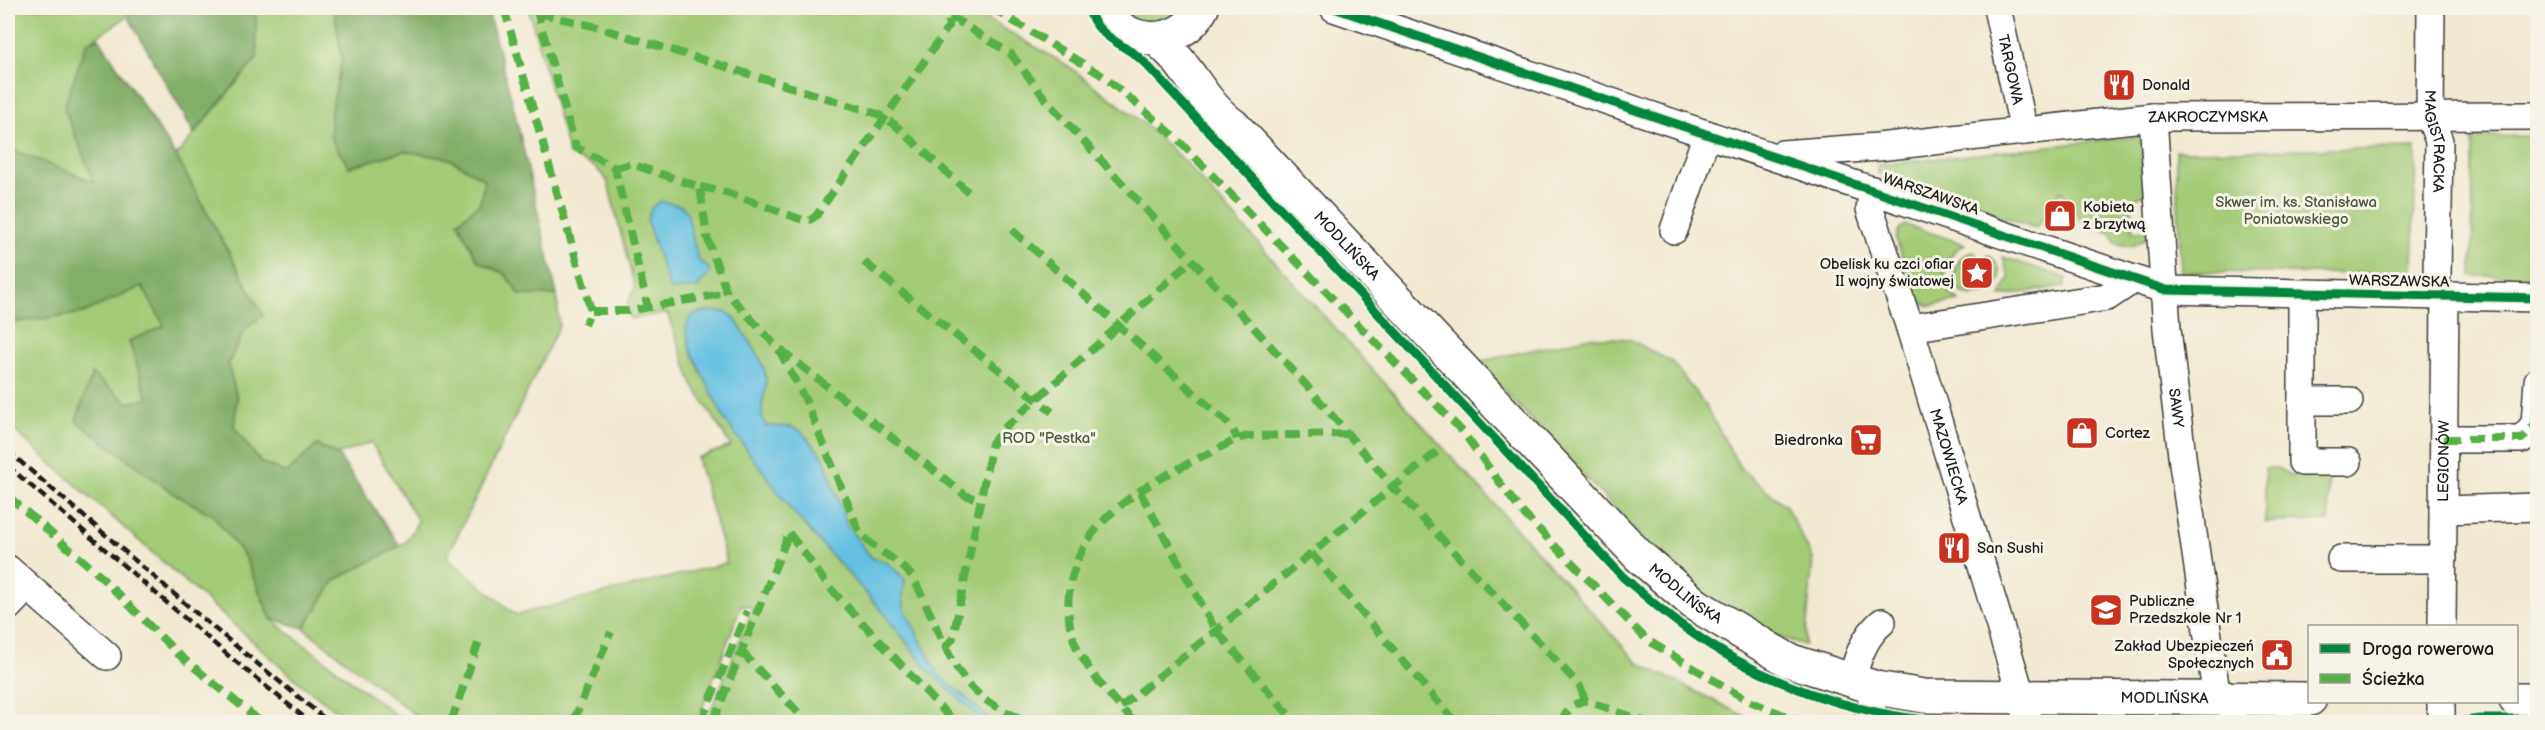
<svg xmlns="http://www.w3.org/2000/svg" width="2545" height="730" viewBox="0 0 2545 730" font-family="'Balsamiq Sans',sans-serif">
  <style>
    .green { fill: #a3ca75; stroke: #607348; stroke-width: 1.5 }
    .forest { fill: #82ae66; stroke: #4f6541; stroke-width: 1.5 }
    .water { fill: #64c0e2; stroke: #406e7f; stroke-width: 1.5 }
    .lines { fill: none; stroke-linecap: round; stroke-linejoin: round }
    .minor-casing { stroke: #3c3b37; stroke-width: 30 }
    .major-casing { stroke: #3c3b37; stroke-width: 36 }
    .minor { stroke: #fff; stroke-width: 27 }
    .major { stroke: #fff; stroke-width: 33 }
    .rail { stroke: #1c1c1c; stroke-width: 4.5; stroke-dasharray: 9 4.5; stroke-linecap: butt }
    .quiet { stroke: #55b145; stroke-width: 8; stroke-dasharray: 15 8; stroke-linecap: butt }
    .cycleway-casing { stroke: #f7f3e8; stroke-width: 13 }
    .cycleway { stroke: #00873e; stroke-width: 9 }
    .labels { text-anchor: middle; stroke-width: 6; stroke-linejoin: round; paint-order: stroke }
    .street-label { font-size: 15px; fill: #1c1c1c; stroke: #f7f3e8 }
    .poi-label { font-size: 15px; fill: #1c1c1c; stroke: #f7f3e8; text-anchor: start }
    .park-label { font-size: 15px; fill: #4b593b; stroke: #f7f3e8 }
  </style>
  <rect width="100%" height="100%" fill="#f7f3e8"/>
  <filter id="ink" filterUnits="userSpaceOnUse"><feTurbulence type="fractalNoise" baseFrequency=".0167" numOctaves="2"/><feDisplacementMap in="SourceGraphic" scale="12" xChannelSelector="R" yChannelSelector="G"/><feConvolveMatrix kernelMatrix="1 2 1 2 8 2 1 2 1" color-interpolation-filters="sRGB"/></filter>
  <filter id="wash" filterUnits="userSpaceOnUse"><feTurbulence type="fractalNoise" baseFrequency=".008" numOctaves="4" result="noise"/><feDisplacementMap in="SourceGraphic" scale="24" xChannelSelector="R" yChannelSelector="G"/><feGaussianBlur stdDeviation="1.35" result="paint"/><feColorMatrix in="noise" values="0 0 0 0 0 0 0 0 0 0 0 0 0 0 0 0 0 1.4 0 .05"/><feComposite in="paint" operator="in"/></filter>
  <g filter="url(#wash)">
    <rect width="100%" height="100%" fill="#f2e9d2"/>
    <!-- green -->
    <path class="green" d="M8 8H135L128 16 86 44 95 182 8 151Z
      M255 8H334L342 60 331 112 349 167 404 151 450 159 485 180 480 203 458 222 478 261 505 274 520 295H557L559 326 447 557 516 615 727 563 697 458 731 446 693 385 667 313 630 319 627 303 635 288 607 180 595 167 569 155 528 8H968L1068 66 1142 122 1181 158 1637 662 1756 722H706L753 608 742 604 697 722H424L304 628 335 580 406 542 418 521 371 442 338 455 317 445 288 473 261 463 234 427 237 398 228 364 245 329 263 315 176 156 257 58Z
      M1117 8H1188L1175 20 1143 26Z
      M2141 136 2145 194 2131 199 2133 231H2148L2147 238 2131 247 2115 243 2112 234 2083 222 2061 191 2036 228 1878 174V165Z
      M2537 136V277L2472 276 2473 137Z
      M2416 148 2413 274 2181 272 2176 151Z
      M1906 225 1965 244C1941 257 1938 283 1959 301L1929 306 1918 301 1896 239 1899 229Z
      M1974 252 1977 255 1972 275 1980 276 1985 257 1989 255C2030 293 1945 316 1955 270 1957 259 1965 254 1974 252Z
      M2003 257 2066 278 2065 286 2001 296 2009 277Z
      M142 285 165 326 129 342 148 399 128 403 176 495 213 515 245 557 271 619 405 722H353L302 685 8 425V323L83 313Z
      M1591 337 1629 339 1672 362 1705 405 1741 469 1786 506 1813 559 1805 645 1751 628 1699 598 1477 362Z
      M2265 468H2277L2292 476H2328L2329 521 2265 522Z"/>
    <!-- forest -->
    <path class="forest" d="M135 8H255L257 58 194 133 128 16Z
      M334 8H487L514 109 557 295H520L505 274 478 261 458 222 480 203 485 180 450 159 404 151 349 167 331 139V112L342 60Z
      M98 37 176 156 263 315 245 329 228 364 237 398 234 427 261 463 287 473 317 445 338 455 400 546 335 580 304 628 271 619 245 557 213 515 176 495 76 421 92 374 128 403 148 399 129 341 164 326 142 286 83 313 8 323V148L94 182 64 108 86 44Z"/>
    <!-- water -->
    <path class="water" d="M661 201 682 206 687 212 698 260 708 267 710 273 697 288 670 290 647 221 652 207Z
      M709 311 726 312 733 316C744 334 765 359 766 380 767 395 756 411 766 426L791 427 801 431 824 458 847 526 872 558 886 562 905 579 903 595 905 610 938 674 994 722H985L929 671 882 611 792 511 725 420 690 349 686 329 689 319 694 314Z"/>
  </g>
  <g filter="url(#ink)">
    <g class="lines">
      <defs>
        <g id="minor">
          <path d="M1334 8 2166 290 2538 298"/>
          <path id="s1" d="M1997 8 2024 131"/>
          <path id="s2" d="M2431 8 2430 117 2439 141 2437 275"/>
          <path id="s3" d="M2153 117 2167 329 2183 464 2217 699"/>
          <path id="s4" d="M1782 154 1878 147 2153 117 2538 116"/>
          <path id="s5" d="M1873 190 1870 209 1910 328 2029 722"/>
          <path d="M1674 230 1707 134"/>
          <path d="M2302 294V462H2348"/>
          <path d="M1910 328 2107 297 2134 279"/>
          <path d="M2302 401H2349"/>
          <path d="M2444 439H2522L2535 424 2538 381"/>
          <path d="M2443 510 2538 507"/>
          <path d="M2341 559H2443"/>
          <path d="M8 569 107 656"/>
          <path d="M8 607 27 587"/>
          <path id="s6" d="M2442 626 2445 297"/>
          <path d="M1851 681C1858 658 1863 638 1882 622"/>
          <path d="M2233 699V722"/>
          <path d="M1867 722 1876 688"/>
          <path d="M2441 722V702"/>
        </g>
        <g id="major">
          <path d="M1103 8C1124 48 1181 49 1202 8"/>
          <path id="s7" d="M1156 39C1190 64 1199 101 1234 126L1639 556 1696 605 1788 660 1876 688 1924 696 2310 699"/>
          <path d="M2516 700H2538"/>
        </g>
      </defs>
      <!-- minor casing -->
      <use href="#minor" class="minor-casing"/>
      <!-- major casing -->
      <use href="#major" class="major-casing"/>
      <!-- minor -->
      <use href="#minor" class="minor"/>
      <!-- major -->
      <use href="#major" class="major"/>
      <!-- rail -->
      <path class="rail" d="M8 451 209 624 329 722
        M8 466 230 657 310 722"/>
      <!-- quiet -->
      <path class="quiet" d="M504 8 591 311 585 325
        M536 8 576 147 615 168 648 308
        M929 8 947 14 1011 54 1047 101 1307 386 1394 488 1580 686 1585 700
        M992 8 1103 76 1172 134 1462 431 1520 510 1647 640 1747 700 1801 722
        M538 13 597 27 878 114 894 124 968 192
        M615 168 631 164 700 187 707 237 727 293 778 348 806 401 858 529C871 550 895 556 910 574 919 586 924 602 931 615 957 674 967 699 1030 722
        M700 187 726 192 803 220H810L816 216 949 26 948 11
        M1012 230 1232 427 1237 439
        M864 262 1052 412
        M591 311H628L727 293
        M780 349 965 495 980 500
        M2444 439H2522L2535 424 2538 381
        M1140 492 1215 629 1295 722
        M8 496 95 571 178 654 261 722
        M789 533 829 587 954 722
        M1311 553 1455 722
        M945 648 953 638 992 443 1003 429 1192 260
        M741 651 807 722
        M1121 707 1443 447
        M451 722 480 638
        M573 722 611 632
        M701 722 747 611
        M713 722 789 533
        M1134 722C1115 701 1094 679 1080 654 1069 635 1066 609 1070 587 1083 505 1172 473 1237 439L1249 436 1348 434
        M1559 722 1573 705 1585 700 1646 722"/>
      <defs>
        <path id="cycleway" d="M1088 8C1095 31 1111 39 1130 51 1141 57 1150 69 1158 77L1623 577C1643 594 1663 612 1684 627 1759 682 1852 715 1945 722
          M1334 8 2166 290 2538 298
          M2458 722 2479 719H2538"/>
      </defs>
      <!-- cycleway casing -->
      <use href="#cycleway" class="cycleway-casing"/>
      <!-- cycleway -->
      <use href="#cycleway" class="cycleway"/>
    </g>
  </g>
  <!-- icons -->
  <defs>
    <symbol id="restaurant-square" viewBox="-11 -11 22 22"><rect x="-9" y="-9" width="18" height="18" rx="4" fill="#c8321e" stroke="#f7f3e8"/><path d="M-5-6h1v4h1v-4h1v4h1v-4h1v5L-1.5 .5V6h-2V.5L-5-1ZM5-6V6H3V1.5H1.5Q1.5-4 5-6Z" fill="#fff"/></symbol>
    <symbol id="shop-square" viewBox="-11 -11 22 22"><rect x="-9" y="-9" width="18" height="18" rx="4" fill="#c8321e" stroke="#f7f3e8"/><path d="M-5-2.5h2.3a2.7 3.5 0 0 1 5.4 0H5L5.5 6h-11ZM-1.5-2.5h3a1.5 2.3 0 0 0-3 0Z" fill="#fff"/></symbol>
    <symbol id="sight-square" viewBox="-11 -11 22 22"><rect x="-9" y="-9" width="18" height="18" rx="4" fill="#c8321e" stroke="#f7f3e8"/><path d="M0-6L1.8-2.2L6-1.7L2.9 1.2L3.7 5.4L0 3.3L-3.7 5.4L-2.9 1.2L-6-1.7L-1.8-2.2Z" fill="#fff"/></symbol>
    <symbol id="supermarket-square" viewBox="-11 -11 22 22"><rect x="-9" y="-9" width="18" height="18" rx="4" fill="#c8321e" stroke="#f7f3e8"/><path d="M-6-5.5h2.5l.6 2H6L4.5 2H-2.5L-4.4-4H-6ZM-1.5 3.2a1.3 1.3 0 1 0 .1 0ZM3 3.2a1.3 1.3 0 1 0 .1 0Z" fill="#fff"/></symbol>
    <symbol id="school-square" viewBox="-11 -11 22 22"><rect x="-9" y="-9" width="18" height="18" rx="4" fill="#c8321e" stroke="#f7f3e8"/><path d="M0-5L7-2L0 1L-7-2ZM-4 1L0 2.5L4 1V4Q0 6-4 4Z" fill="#fff"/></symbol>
    <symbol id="civic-square" viewBox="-11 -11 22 22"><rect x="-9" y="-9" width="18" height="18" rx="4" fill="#c8321e" stroke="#f7f3e8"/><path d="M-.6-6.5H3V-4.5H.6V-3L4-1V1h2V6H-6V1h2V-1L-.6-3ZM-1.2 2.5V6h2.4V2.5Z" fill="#fff"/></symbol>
  </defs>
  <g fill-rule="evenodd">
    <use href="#restaurant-square" x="2100" y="66" width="38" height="38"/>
    <use href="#shop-square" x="2041" y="197" width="38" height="38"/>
    <use href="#sight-square" x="1958" y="254" width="38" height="38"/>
    <use href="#shop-square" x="2063" y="414" width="38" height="38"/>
    <use href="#supermarket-square" x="1847" y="421" width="38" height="38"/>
    <use href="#restaurant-square" x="1935" y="529" width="38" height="38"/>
    <use href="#school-square" x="2087" y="591" width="38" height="38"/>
    <use href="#civic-square" x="2258" y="636" width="38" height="38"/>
  </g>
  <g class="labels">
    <!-- street labels -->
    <g class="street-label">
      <text dy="5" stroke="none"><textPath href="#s1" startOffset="63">TARGOWA</textPath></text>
      <text dy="5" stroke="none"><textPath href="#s4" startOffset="428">ZAKROCZYMSKA</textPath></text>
      <text dy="5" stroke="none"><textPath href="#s2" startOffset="134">MAGISTRACKA</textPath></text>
      <text transform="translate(1931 194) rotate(19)" y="5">WARSZAWSKA</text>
      <text dy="5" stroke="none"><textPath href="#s7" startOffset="282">MODLIŃSKA</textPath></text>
      <text transform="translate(2399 281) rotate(1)" y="5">WARSZAWSKA</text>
      <text dy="5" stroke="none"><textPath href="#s3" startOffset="292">SAWY</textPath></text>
      <text dy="5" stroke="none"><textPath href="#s5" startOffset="279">MAZOWIECKA</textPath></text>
      <text dy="5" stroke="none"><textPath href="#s6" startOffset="165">LEGIONÓW</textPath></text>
      <text dy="5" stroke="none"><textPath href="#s7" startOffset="768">MODLIŃSKA</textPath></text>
      <text dy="5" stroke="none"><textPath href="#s7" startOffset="1272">MODLIŃSKA</textPath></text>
    </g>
    <!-- poi labels -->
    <g class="poi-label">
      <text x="2142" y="90">Donald</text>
      <text x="2083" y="212">Kobieta<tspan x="2083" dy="17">z brzytwą</tspan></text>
      <text x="1954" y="269" text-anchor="end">Obelisk ku czci ofiar<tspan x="1954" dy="17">II wojny światowej</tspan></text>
      <text x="2105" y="438">Cortez</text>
      <text x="1843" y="445" text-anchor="end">Biedronka</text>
      <text x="1977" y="553">San Sushi</text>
      <text x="2129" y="606">Publiczne<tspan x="2129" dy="17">Przedszkole Nr 1</tspan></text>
      <text x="2254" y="651" text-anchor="end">Zakład Ubezpieczeń<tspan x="2254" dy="17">Społecznych</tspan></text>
    </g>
    <!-- park labels -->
    <g class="park-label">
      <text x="2296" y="207">Skwer im. ks. Stanisława<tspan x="2296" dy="17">Poniatowskiego</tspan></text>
      <text x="1049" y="443">ROD "Pestka"</text>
    </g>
  </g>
  <!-- margin -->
  <rect width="2545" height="730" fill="none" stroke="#f7f3e8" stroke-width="30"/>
  <!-- legend -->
  <rect x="2308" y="625" width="210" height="78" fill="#f7f3e8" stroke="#9f9d96" stroke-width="1.5"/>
  <rect x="2320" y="644" width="30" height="9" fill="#00873e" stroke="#9f9d96" stroke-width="1.5"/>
  <text x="2362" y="655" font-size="18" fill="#1c1c1c">Droga rowerowa</text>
  <rect x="2320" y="674" width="30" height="9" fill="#55b145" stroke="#9f9d96" stroke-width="1.5"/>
  <text x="2362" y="685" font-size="18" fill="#1c1c1c">Ścieżka</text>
</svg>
